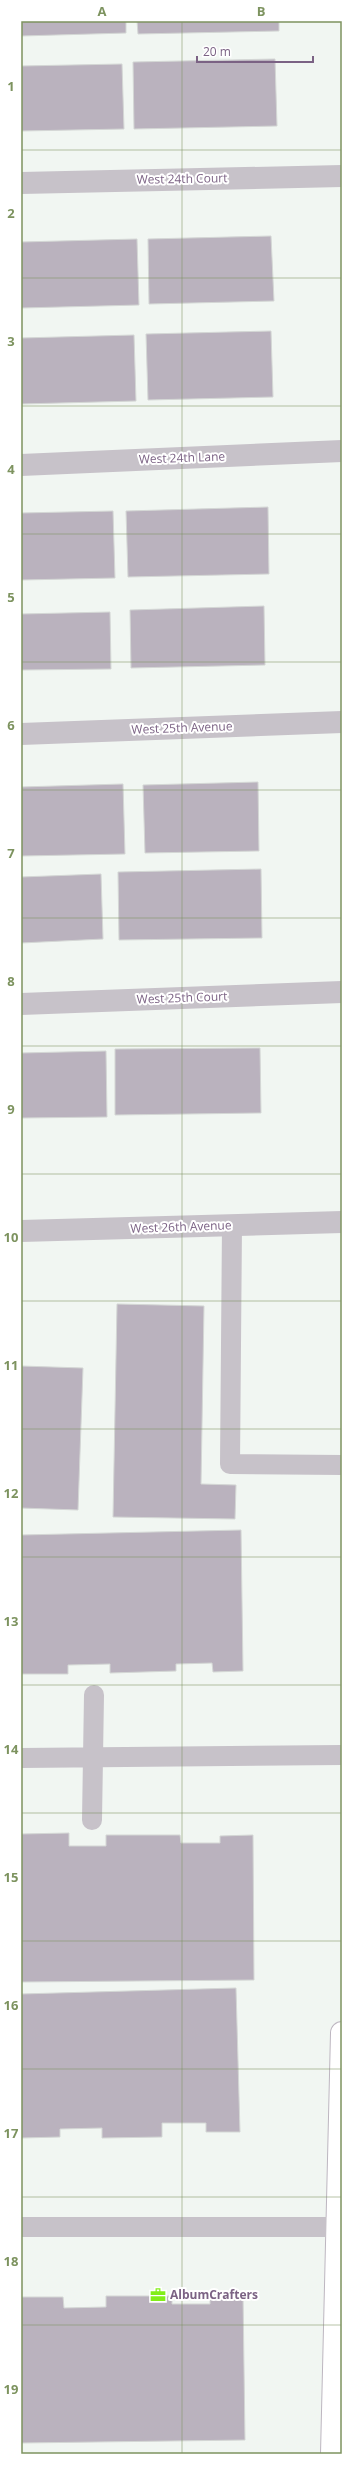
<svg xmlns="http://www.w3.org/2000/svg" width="363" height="2475" viewBox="0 0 363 2475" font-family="'Open Sans',sans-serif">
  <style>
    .building { fill: #bab2be; stroke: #d4d7d5 }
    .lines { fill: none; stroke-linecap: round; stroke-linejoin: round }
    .secondary-casing { stroke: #bdb6c0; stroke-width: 24 }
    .lane { stroke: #c7c2c9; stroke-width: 20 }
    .street { stroke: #c7c2c9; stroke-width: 22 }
    .secondary { stroke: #fff; stroke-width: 22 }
    .grid { fill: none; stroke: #7d935f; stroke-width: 1; stroke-opacity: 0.55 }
    .labels { text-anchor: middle; stroke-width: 4; stroke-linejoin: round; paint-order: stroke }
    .street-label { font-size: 12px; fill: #7b6284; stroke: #fff }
    .poi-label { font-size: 12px; font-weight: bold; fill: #7b6284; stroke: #fff; text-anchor: start }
    .neatline { fill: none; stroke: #7d935f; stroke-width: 1.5 }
    .grid-label { font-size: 13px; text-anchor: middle; font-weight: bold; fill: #7d935f }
  </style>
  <rect width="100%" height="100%" fill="#f1f6f2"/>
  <!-- building -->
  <path class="building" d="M21 21H126V33L21 36Z
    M137 21H279V31L138 34Z
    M275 59 277 126 134 129 133 62Z
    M122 64 124 129 21 131V66Z
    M271 236 274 301 149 304 148 239Z
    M137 239 139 305 21 308V242Z
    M271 331 273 397 148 400 146 334Z
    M134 335 136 401 21 404V338Z
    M268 507 269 574 128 577 126 511Z
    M113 511 115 578 21 580V513Z
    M264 606 265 665 131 668 130 610Z
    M110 612 111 669 21 670V614Z
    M258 782 259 851 145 853 143 785Z
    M123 784 125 854 21 856V787Z
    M261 869 262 938 119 940 118 872Z
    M101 874 103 939 21 943V877Z
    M260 1048 261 1113 115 1115V1049Z
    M106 1051 107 1117 21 1118V1053Z
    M117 1304 204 1306 201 1484 236 1485 235 1519 113 1517Z
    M21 1366 83 1368 78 1510 21 1508Z
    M241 1530 243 1671 213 1672 212 1663 176 1664V1671L110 1673V1664L68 1665V1674H21V1535Z
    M69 1833V1846H106V1835H180L181 1843H220V1836L253 1835 254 1980 21 1982V1834Z
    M236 1988 240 2132H206V2123H162V2137L102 2138V2128L60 2129V2137L21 2138V1994Z
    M210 2295H243L245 2440 21 2443V2297H63L64 2308 106 2307V2296H172V2304H210Z"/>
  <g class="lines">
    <defs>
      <path id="secondary" d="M332 2454 342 2033"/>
    </defs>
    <!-- secondary casing -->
    <use href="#secondary" class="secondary-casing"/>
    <!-- lane -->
    <path class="lane" d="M232 1225 230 1464 342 1465
      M21 1758 342 1755
      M92 1820 94 1695
      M21 2227H337"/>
    <!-- street -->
    <path class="street" d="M21 183 342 176
      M21 465 342 451
      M21 734 342 722
      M21 1004 342 992
      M21 1231 342 1222"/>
    <!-- secondary -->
    <use href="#secondary" class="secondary"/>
  </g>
  <!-- grid -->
  <path class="grid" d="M182 21V2454M21 150H342M21 278H342M21 406H342M21 534H342M21 662H342M21 790H342M21 918H342M21 1046H342M21 1174H342M21 1301H342M21 1429H342M21 1557H342M21 1685H342M21 1813H342M21 1941H342M21 2069H342M21 2197H342M21 2325H342"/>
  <!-- icons -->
  <defs>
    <symbol id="office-bare" viewBox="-9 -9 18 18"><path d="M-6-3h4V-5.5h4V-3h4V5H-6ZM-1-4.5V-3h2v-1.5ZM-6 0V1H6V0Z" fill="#82ee19" stroke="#fff" stroke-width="2.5" paint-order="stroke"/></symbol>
  </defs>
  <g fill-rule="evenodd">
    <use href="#office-bare" x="147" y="2284" width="22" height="22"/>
  </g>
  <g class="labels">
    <!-- street labels -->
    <g class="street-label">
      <text transform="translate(182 179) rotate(-1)" y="4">West 24th Court</text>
      <text transform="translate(182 458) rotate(-2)" y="4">West 24th Lane</text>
      <text transform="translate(182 728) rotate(-2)" y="4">West 25th Avenue</text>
      <text transform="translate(182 998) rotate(-2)" y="4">West 25th Court</text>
      <text transform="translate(181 1227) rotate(-2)" y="4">West 26th Avenue</text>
    </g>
    <!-- poi labels -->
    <g class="poi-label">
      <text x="170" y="2299">AlbumCrafters</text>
    </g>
  </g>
  <!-- border -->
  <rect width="363" height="2475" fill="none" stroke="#ffffff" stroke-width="44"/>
  <!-- scale -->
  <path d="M197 56v6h116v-6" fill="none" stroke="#7b6284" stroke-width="2"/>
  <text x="203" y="56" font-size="12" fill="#7b6284" stroke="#ffffff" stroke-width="3" paint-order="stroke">20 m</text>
  <rect x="22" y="22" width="319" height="2431" class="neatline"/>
  <g class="grid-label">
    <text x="102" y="16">A</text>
    <text x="261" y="16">B</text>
    <text x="11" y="91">1</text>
    <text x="11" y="218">2</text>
    <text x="11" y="346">3</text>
    <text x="11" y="474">4</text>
    <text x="11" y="602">5</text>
    <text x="11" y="730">6</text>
    <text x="11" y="858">7</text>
    <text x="11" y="986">8</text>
    <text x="11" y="1114">9</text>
    <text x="11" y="1242">10</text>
    <text x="11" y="1370">11</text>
    <text x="11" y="1498">12</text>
    <text x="11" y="1626">13</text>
    <text x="11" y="1754">14</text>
    <text x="11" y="1882">15</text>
    <text x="11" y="2010">16</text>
    <text x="11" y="2138">17</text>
    <text x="11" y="2266">18</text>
    <text x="11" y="2394">19</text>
  </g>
</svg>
